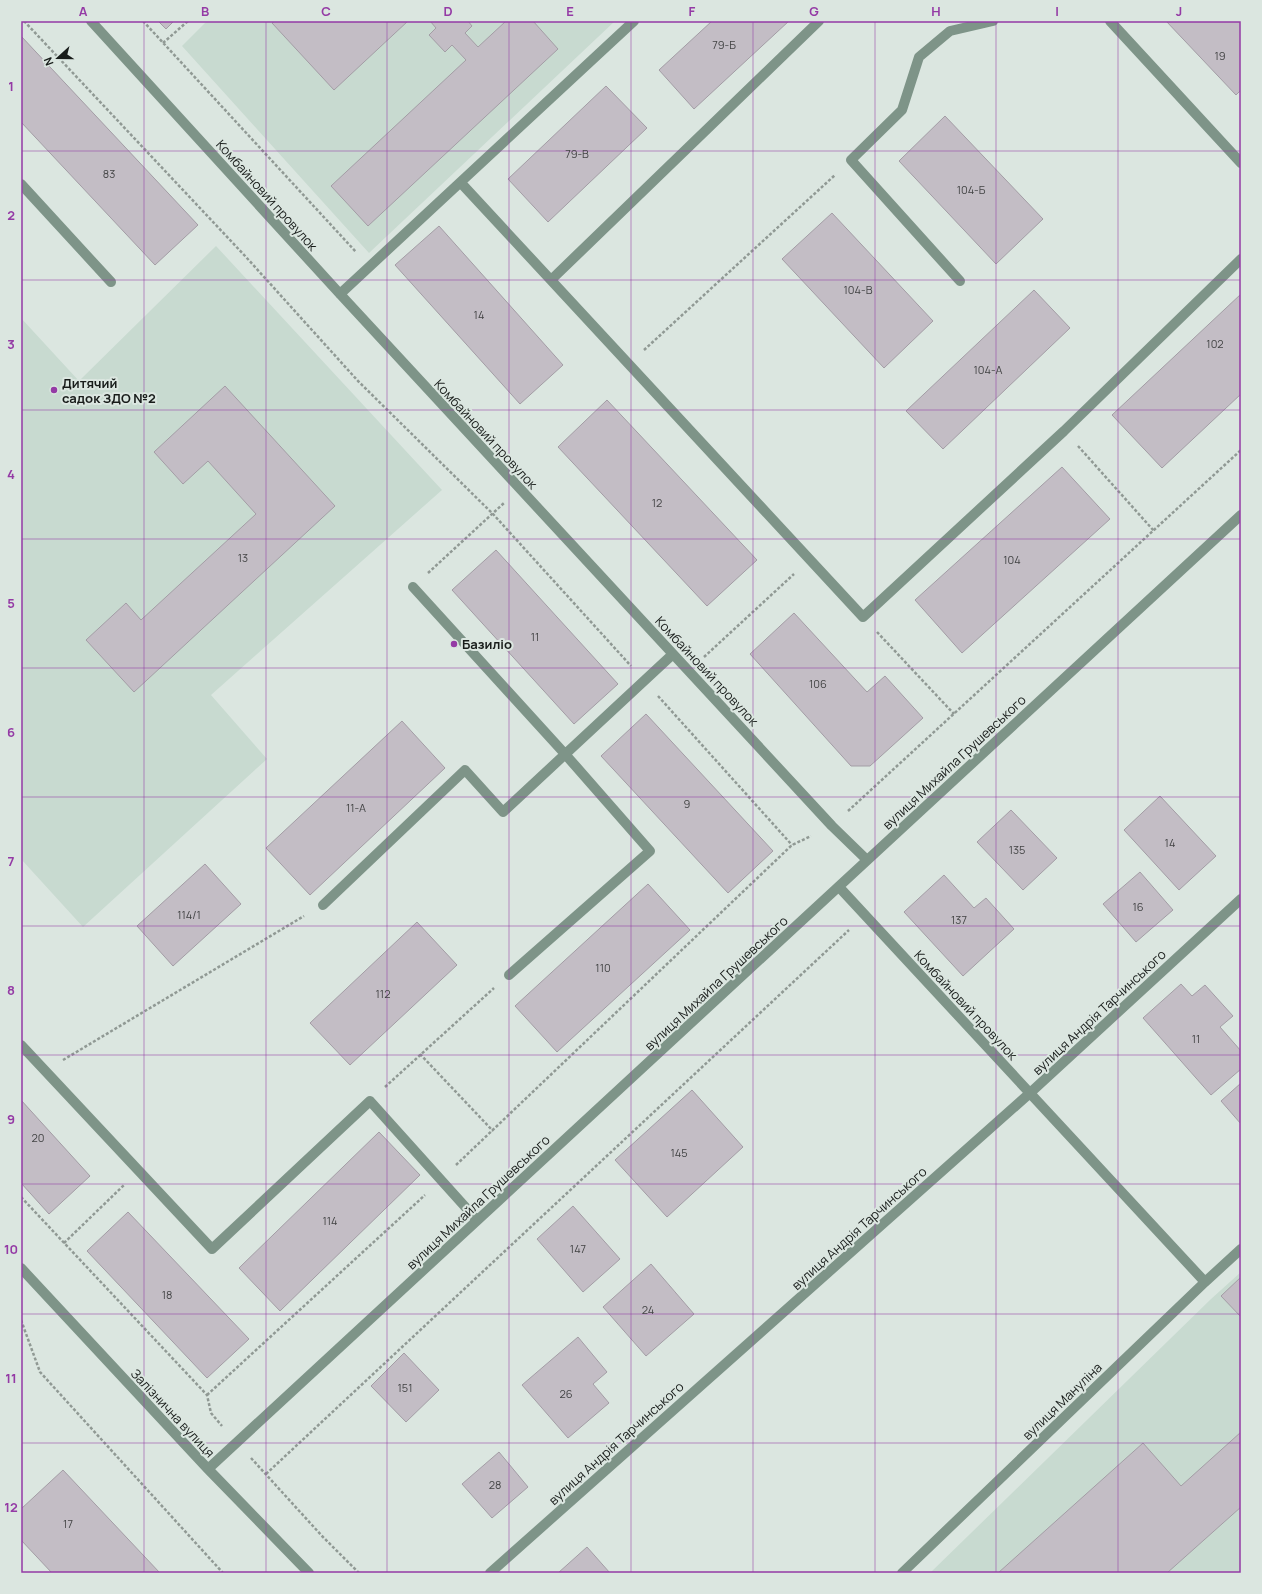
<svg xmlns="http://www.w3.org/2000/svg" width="1262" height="1594" viewBox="0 0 1262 1594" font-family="Manrope,sans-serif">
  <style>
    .built { fill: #c8dad0 }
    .building { fill: #c3bdc5; stroke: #a39da5 }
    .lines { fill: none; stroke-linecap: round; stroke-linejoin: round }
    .path { stroke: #909994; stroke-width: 2.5; stroke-dasharray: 3 2; stroke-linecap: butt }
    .minor { stroke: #7e9488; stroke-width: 10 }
    .grid { fill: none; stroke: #943aa5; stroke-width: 1; stroke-opacity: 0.55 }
    .poi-dot { fill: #943aa5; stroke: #dbe6e0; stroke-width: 1.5 }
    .labels { text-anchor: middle; stroke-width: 4; stroke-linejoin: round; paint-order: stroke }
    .number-label { font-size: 11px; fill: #434445 }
    .street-label { font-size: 13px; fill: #181c1a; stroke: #dbe6e0 }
    .poi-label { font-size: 13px; font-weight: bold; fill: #181c1a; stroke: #dbe6e0; text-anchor: start }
    .neatline { fill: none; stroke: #943aa5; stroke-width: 1.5 }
    .grid-label { font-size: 13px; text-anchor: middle; font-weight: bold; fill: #943aa5 }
  </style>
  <rect width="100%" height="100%" fill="#dbe6e0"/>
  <!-- built -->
  <path class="built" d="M207 21H615L369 253 182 46Z
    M216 246 442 490 211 695 267 759 83 927 21 859V318L79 381Z
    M1241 1272V1573H930L1211 1299Z"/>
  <!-- building -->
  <path class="building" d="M158 21H174L166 29Z
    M275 21H408L334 90 272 23Z
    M430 21H468L472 26 465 33 478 47 506 21H533L558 49 368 226 331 186 466 60 452 45 445 52 429 35 436 28Z
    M712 21H789L694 109 659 70Z
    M1166 21H1241V90L1236 95Z
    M21 36 198 225 155 265 21 122Z
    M606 86 647 128 548 222 508 179Z
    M945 116 1043 219 996 264 899 161Z
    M832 213 933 321 884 368 782 259Z
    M439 226 563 365 520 404 395 265Z
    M1034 290 1070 328 943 449 906 411Z
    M1241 294V394L1162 468 1112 415Z
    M225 386 335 506 134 692 86 640 126 603 141 620 256 514 208 461 183 484 154 452Z
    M607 400 757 560 707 606 558 447Z
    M1062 467 1110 519 962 653 915 600Z
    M496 550 618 684 574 724 452 590Z
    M794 613 867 692 885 676 923 718 870 766H851L750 654Z
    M646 714 773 851 728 893 601 756Z
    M402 721 445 768 310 895 266 848Z
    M1160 796 1216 856 1179 890 1124 830Z
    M1011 810 1057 858 1023 890 977 842Z
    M205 864 241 904 173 966 137 926Z
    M1140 872 1173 910 1136 942 1103 904Z
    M944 875 974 908 986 898 1014 929 963 976 904 912Z
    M648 884 690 930 557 1052 515 1006Z
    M417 922 457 965 350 1065 310 1023Z
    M1181 984 1192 996 1205 985 1233 1016 1220 1027 1241 1051V1069L1211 1095 1143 1018Z
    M1241 1083V1124L1221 1101Z
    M692 1090 743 1147 667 1217 615 1160Z
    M21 1100 90 1176 49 1214 21 1183Z
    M379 1132 420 1175 280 1311 239 1268Z
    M573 1206 620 1259 583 1292 537 1239Z
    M128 1212 249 1339 207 1378 87 1251Z
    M651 1264 694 1314 646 1356 603 1307Z
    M1241 1277V1317L1221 1296Z
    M578 1337 607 1372 593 1384 609 1403 568 1438 522 1385Z
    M404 1353 439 1390 406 1422 371 1386Z
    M1241 1432V1507L1167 1573H998L1143 1443 1181 1486Z
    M499 1452 528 1487 492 1518 462 1484Z
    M63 1470 160 1573H52L21 1540V1509Z
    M587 1547 610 1573H558Z"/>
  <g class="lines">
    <!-- path -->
    <path class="path" d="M24 21 246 257 358 381 493 514 631 666
      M143 21 356 252
      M163 43 188 21
      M644 350 835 175
      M1078 446 1154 531
      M428 573 504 503
      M877 632 954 714
      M704 657 794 574
      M658 696 792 845
      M848 811 1241 450
      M420 1054 493 1131
      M63 1060 304 916
      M385 1087 494 988
      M456 1165 792 845 811 836
      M21 1197 207 1395 211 1413 222 1426
      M64 1243 124 1185
      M21 1320 40 1372 223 1573
      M207 1395 425 1195
      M251 1458 322 1536 359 1573
      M266 1474 849 930"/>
    <!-- minor -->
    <path class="minor" d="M91 21 340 294 832 826 867 860
      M1110 21 1241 163
      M461 183 863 617 1064 431 1241 259
      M21 184 111 282
      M551 280 819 21
      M960 281 851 160 902 110 919 57 950 31 993 21
      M340 294 634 21
      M413 587 565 754 650 851 509 975
      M839 887 1205 1282
      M323 905 465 770 503 812 673 654
      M21 1045 212 1249 370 1101 477 1220
      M21 1268 208 1469 309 1573
      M208 1469 1241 515
      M490 1573 1030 1093 1241 899
      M902 1573 1205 1282 1241 1249"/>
  </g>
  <!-- grid -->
  <path class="grid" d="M144 21V1573M266 21V1573M387 21V1573M509 21V1573M631 21V1573M753 21V1573M875 21V1573M996 21V1573M1118 21V1573M21 151H1241M21 280H1241M21 410H1241M21 539H1241M21 668H1241M21 797H1241M21 926H1241M21 1055H1241M21 1184H1241M21 1314H1241M21 1443H1241"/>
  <!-- markers -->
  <g class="poi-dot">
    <circle cx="54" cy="390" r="4"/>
    <circle cx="454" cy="644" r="4"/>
  </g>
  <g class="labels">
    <!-- number labels -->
    <g class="number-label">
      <text x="724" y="49">79-Б</text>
      <text x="1220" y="60">19</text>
      <text x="577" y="158">79-В</text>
      <text x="109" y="178">83</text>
      <text x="971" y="194">104-Б</text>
      <text x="858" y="294">104-В</text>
      <text x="479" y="319">14</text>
      <text x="1215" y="348">102</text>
      <text x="988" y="374">104-А</text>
      <text x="657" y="507">12</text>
      <text x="243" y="562">13</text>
      <text x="1012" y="564">104</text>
      <text x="535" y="641">11</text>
      <text x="818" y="688">106</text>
      <text x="687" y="808">9</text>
      <text x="356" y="812">11-А</text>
      <text x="1170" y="847">14</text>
      <text x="1017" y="854">135</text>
      <text x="1138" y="911">16</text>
      <text x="189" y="919">114/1</text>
      <text x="959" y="924">137</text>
      <text x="603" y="972">110</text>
      <text x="383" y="998">112</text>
      <text x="1196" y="1043">11</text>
      <text x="38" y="1142">20</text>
      <text x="679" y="1157">145</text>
      <text x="330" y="1225">114</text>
      <text x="578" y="1253">147</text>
      <text x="167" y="1299">18</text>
      <text x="648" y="1314">24</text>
      <text x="405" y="1392">151</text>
      <text x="566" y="1398">26</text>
      <text x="495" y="1489">28</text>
      <text x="68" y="1528">17</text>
    </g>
    <!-- street labels -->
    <g class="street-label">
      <text transform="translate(267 195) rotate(48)" y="5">Комбайновий провулок</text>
      <text transform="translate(486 434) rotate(47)" y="5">Комбайновий провулок</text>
      <text transform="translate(707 671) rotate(47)" y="5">Комбайновий провулок</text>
      <text transform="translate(954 762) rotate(-43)" y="5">вулиця Михайла Грушевського</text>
      <text transform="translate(716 983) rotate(-43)" y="5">вулиця Михайла Грушевського</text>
      <text transform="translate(966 1005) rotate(47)" y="5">Комбайновий провулок</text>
      <text transform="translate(1099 1012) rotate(-43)" y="5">вулиця Андрія Тарчинського</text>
      <text transform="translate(478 1202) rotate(-43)" y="5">вулиця Михайла Грушевського</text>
      <text transform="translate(859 1228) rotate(-42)" y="5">вулиця Андрія Тарчинського</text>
      <text transform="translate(1062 1401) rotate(-44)" y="5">вулиця Мануліна</text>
      <text transform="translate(173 1413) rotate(47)" y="5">Залізнична вулиця</text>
      <text transform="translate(616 1443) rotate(-42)" y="5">вулиця Андрія Тарчинського</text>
    </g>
    <!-- poi labels -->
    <g class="poi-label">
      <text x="62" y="388">Дитячий<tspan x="62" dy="15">садок ЗДО №2</tspan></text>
      <text x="462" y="649">Базиліо</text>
    </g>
  </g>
  <!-- border -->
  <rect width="1262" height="1594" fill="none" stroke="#dbe6e0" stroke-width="44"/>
  <!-- north arrow -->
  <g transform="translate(58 58) rotate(249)" stroke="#dbe6e0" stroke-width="3" paint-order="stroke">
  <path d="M0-3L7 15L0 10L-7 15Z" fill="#181c1a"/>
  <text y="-6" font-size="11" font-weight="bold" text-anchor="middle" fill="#181c1a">N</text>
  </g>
  <rect x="22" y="22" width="1218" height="1550" class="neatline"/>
  <g class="grid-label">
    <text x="83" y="16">A</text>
    <text x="205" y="16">B</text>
    <text x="326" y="16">C</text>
    <text x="448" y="16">D</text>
    <text x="570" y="16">E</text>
    <text x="692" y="16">F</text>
    <text x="814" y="16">G</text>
    <text x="936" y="16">H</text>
    <text x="1057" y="16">I</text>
    <text x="1179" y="16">J</text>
    <text x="11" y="91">1</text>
    <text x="11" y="220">2</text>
    <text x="11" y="349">3</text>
    <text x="11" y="479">4</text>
    <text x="11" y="608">5</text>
    <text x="11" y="737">6</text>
    <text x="11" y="866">7</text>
    <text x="11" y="995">8</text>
    <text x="11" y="1124">9</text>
    <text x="11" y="1254">10</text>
    <text x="11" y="1383">11</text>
    <text x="11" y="1512">12</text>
  </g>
</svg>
